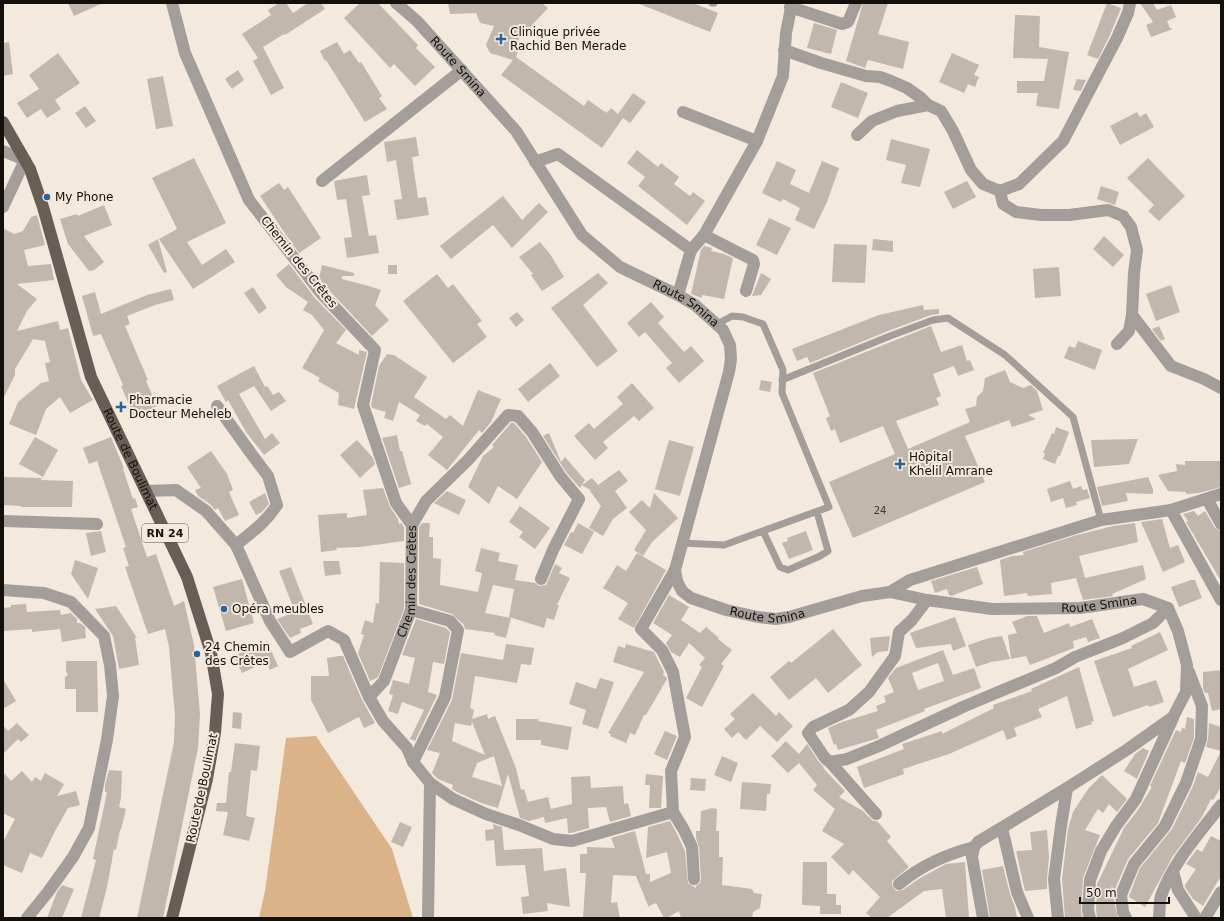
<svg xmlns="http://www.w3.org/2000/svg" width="1224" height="921" viewBox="0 0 1224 921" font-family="'DejaVu Sans',sans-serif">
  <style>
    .green { fill: #dab488 }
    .building { fill: #c2b7ac; fill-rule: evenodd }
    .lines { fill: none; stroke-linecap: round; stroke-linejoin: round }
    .lane { stroke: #a39e99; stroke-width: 7 }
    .street { stroke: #a39e99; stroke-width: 12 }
    .primary { stroke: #675f56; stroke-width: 12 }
    .poi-dot { fill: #29639b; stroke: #f4e9dd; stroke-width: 1.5 }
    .labels { text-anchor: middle; stroke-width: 4; stroke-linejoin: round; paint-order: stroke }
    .number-label { font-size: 10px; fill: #3f3a34 }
    .shield { fill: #f4e9dd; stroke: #56514b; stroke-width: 1 }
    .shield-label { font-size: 11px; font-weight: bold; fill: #13100c }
    .poi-label { font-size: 12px; fill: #13100c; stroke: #f4e9dd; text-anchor: start }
    .street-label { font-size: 12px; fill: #13100c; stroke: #f4e9dd }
  </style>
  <rect width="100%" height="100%" fill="#f4e9dd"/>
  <!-- green -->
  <path class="green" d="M316 736 392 849 413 918H259L265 891 286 738Z"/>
  <!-- building -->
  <path class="building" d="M68 3H103L74 16Z
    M279 3H286L293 13 308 3H321L325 9 285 35 284 34 263 47 284 88 271 95 253 61 258 58 242 34 271 15 268 10Z
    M360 3H378L418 45 416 48 435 67 415 86 394 64 390 68 344 18Z
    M448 3H542L548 8 518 40 520 46 516 57 584 106 588 100 605 112 606 111 607 113 611 108 618 114 633 93 646 102 630 123 623 118 602 148 501 75 513 60 490 53 486 45 494 26 480 23 476 13 450 14Z
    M637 3H693L718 13 710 32Z
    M863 3H888L878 34 909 42 903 69 868 60 865 68 846 61Z
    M1107 3 1121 8 1110 35 1098 59 1087 55Z
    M1140 3H1153L1157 10 1171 5 1176 17 1167 21 1170 28 1173 29 1151 37 1146 25 1153 22Z
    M1015 15 1040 16 1039 47 1069 52 1059 109 1036 106 1038 93H1017V81H1044L1048 59 1013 58Z
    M814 23 837 30 831 54 807 48Z
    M9 42 13 74 3 76V43Z
    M337 42 344 54 350 50 359 63 361 62 382 96 379 98 387 109 365 122 326 60 325 61 320 51Z
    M58 53 80 83 55 100 61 109 47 118 41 109 27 118 17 103 39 89 29 75Z
    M952 53 979 65 974 75 979 77 975 87 968 84 964 93 939 82Z
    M238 70 244 80 232 89 225 79Z
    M163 76 173 126 156 129 147 79Z
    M1077 79 1086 80 1081 91 1073 90Z
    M841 82 868 93 858 118 831 107Z
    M85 106 96 121 86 128 75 113Z
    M1137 112 1140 117 1146 113 1154 127 1120 145 1110 126Z
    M416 137 419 156 412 157 418 198 426 197 429 215 397 220 394 200 402 199 396 160 387 162 384 142Z
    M891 139 930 149 920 187 901 183 906 165 886 160Z
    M637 150 658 167 661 163 679 177 674 184 690 196 693 192 705 201 687 225 638 186 645 177 627 163Z
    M194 158 226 223 187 242 202 265 226 249 235 262 193 289 159 239 177 229 152 178Z
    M1148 158 1185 196 1159 221 1148 211 1154 205 1127 178Z
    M777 161 796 170 790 184 809 193 822 161 839 168 827 202 814 229 795 220 800 208 783 199 781 202 762 193Z
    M367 175 370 195 362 196 369 236 376 235 379 253 347 258 344 238 352 237 346 199 337 200 334 181Z
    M967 181 976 197 953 209 944 192Z
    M279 183 284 190 288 187 321 238 299 253 284 232 260 196Z
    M1101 186 1119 192 1115 205 1097 199Z
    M503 196 522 220 539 203 548 212 512 248 493 225 451 259 440 246Z
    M104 205 112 225 84 236 104 262 94 270 89 271 68 244 60 219 77 214 78 216Z
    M37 215 45 245 24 250 28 266 51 264 54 280 17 284 37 299 27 311 17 331 58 321 60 330 68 328 81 380 93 400 70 413 60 397 46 409 36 435 9 424 18 402 41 383 49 381 45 363 50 362 45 341 33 339 15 369V375L3 399V228L14 234 23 231 31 217Z
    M769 218 791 228 777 255 756 245Z
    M1104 236 1124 255 1113 267 1093 249Z
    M158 239 167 272 164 273 148 245Z
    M873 239 893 241V252L872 250Z
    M540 242 550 254 564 277 542 291 531 275 533 274 519 257Z
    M834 244 867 245 865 283 832 282Z
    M704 246 712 248 711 251 724 254 733 258 724 299 702 295V298L691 294 701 250Z
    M289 264 315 298 346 330 336 343 359 355V350L367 352 354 409 338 405 339 393 318 381 320 378 302 368 324 330 312 315 303 310 308 302 286 287 276 275Z
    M322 265 354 273V276H342V279L372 287 381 290 375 305 389 320 372 336 327 288 319 278Z
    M388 265H397V274H388Z
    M1059 267 1061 296 1035 298 1033 269Z
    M598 273 608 283 583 305 618 351 597 367 551 308Z
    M761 273 771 279 761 295 752 296Z
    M437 274 448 288 453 284 482 321 477 324 487 337 453 363 403 301Z
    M1171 285 1180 312 1156 321 1146 294Z
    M253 287 267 308 259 314 244 293Z
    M171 289 174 300 155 305 127 316 130 324 125 326 148 380 146 381 157 406 134 416 121 386 123 385 101 334 93 336 82 296 95 292 101 314 147 295Z
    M651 302 664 317 658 323 684 352 691 346 704 361 679 383 666 368 672 363 645 332 639 337 627 323Z
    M923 305 924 310 939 309V314L931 315 888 331 810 363 807 357 797 361 792 349 879 315Z
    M517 312 524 320 516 327 509 318Z
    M931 326 941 352 962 345 967 361 970 360 974 370 958 376 954 366 933 374 941 396 936 398 939 405 896 421 908 449 970 422 965 409 976 406 977 397 983 391 985 378 1005 370 1010 382 1023 388 1031 385 1037 391 1043 410 1028 415 1036 419 1012 427 1009 420 965 436 985 482 853 538 829 482 895 454 883 426 840 443 835 429 831 431 826 418 830 416 813 373Z
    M1159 326 1165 339 1161 341 1152 329Z
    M1078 341 1102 350 1095 370 1064 358 1069 346 1075 348Z
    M387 354 394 355 427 377 414 397 446 419 450 415 463 426 478 390 501 399 491 422 482 433 479 430 447 470 428 455 443 437 427 424 425 426 416 421 420 415 399 402 393 421 384 418 386 412 372 408 371 405 379 366Z
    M550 363 560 376 528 402 518 389Z
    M254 366 265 387 267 386 273 395 279 392 286 401 271 411 254 386 239 394 265 439 272 433 280 443 264 455 246 432 228 400 226 402 217 386Z
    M761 380 772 382 770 392 759 390Z
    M632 383 654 408 639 421 634 416 603 442 608 448 595 460 574 436 589 423 594 429 623 404 617 397Z
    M511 423H514L526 437 542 462 517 499 498 486 489 504 468 487 483 456 494 447 492 445Z
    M1056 427 1069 432 1060 456H1058L1055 464 1043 459 1045 453H1043L1049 440 1052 433 1054 434Z
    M549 433 561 462 565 457 585 480 580 488 566 472 543 436Z
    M397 435 400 451H402L411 484 399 488 382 438Z
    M35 437 58 450 43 477 19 464Z
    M111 437 124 468 123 469 133 499 135 498 138 507 131 509 147 557 156 554 174 606 184 601 194 645 200 714 198 748 163 918H137L174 742 175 716 169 647 165 629 148 634 125 567 129 566 123 548 126 547 97 461 89 464 83 448Z
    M1138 439 1129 464 1094 467 1091 440Z
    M357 440 373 458 375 464 360 478 340 455Z
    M669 440 694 447 680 496 655 489Z
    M211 451 227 474 233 490 229 492 239 515 225 521 218 508 215 510 210 504 198 496 195 490 201 488 187 467Z
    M1185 461H1221V487L1199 493 1186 494V492L1168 491 1158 475 1177 471 1176 464 1185 465Z
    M619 470 628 481 615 491 627 508 613 519 603 536 589 528 601 506 590 491V490L582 485 592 478 598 485Z
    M3 477 42 478 41 480 73 481 72 507H21V506L3 505Z
    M1148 477 1153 489V494L1126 493 1128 501 1102 506 1097 487Z
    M1070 481 1073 489 1081 486 1083 490 1087 489 1090 498 1076 502 1077 505 1066 508 1063 498 1051 502 1047 489Z
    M383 488 390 507 398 519 399 524 401 523 404 527V541L360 547 336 548 337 550 321 552 318 515 347 513V518L367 515 363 490Z
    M447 491 466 500 459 515 434 503Z
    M265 493 269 504 262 512 256 515 249 502Z
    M654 493 678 518 652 542 643 556 634 550 646 530 629 512 642 500 650 508Z
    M520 506 550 528 535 549 519 537 523 532 509 522Z
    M1194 511 1198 516 1205 511 1215 528 1221 531V581L1186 522 1188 521 1183 514Z
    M1162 519 1170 548 1178 545 1185 562 1163 572 1141 522Z
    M422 523H430L429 537H433V558L441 559 440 585 478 592 482 573 475 571 481 548 500 553 498 561 518 565 515 580 535 583 539 586 546 585 555 564 562 568 559 573 570 578 557 605H559L554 620 547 618 544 628 509 617 514 589 493 585 485 613 511 618 506 638 494 635 495 633 465 629 464 625 452 614 419 604V527Z
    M578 523 594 532 582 554 564 545 571 532 573 533Z
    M1135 523 1138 542 1079 556 1085 578 1143 565 1146 579 1112 594 1113 596 1083 600 1076 578 1051 583 1052 594 1028 596 1027 593 1004 596 1000 560 1012 556 1024 555 1023 552 1077 535 1113 526Z
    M101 531 106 552 91 556 86 533Z
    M806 531 813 550 789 559 782 543 788 541 787 538Z
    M637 553 666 570 634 628 618 619 628 603 603 588 617 565 626 571Z
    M75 560 98 568 88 599 71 574Z
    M323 561H339L341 574 325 576Z
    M380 562 404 563V609L378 677 375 679 370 681 358 653 364 635 361 634 365 620 373 623 376 603 379 604Z
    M291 567 313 624 300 629 301 633 290 638 277 619 295 612 279 571Z
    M977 567 983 584 951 596 949 595 947 589 935 593 931 581Z
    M242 579 254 623 226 631 213 587Z
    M1191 580H1195L1202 598 1179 607 1171 587Z
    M669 595 689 607 681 620 700 633 706 627 719 638 718 639 732 650 721 664 724 666 702 707 686 698 702 667 699 665 705 658 689 643 680 657 671 652 666 643 672 635 653 623Z
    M26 604 27 612 60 610 61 615 71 613 77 619V623H80L85 627 86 638 62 642 60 629 32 632V629L3 631V608L11 607V605Z
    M116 606 137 638H135L139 665 119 669 113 636 95 609Z
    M1027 616H1037L1044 633 1069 623 1070 627 1092 619 1100 638 1088 642 1086 637 1073 641 1074 648 1030 665 1026 656 1011 659 1008 635 1017 633 1012 622Z
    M955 617 966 646 953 651 951 644 916 648 910 633Z
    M416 619 446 628 450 632 444 664 433 662 428 692 437 695 415 741 410 739 424 710 402 702 398 714 388 711 393 695 389 694 393 680 409 684 415 658 402 655Z
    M833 629 862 665 828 693 816 678 789 700 770 677 789 661 791 663Z
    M1160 632 1168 650 1128 669 1134 687 1156 680 1164 702 1149 707 1148 705 1113 717 1094 661 1132 648 1131 646Z
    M890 636 888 651 878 652 872 657 870 638Z
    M1002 636 1010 659 991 662 976 667 968 645 989 638Z
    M267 641 278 666 270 670 266 662 242 673 234 656Z
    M506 644 534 648 531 665 521 664 517 683 475 676 470 708 474 710 472 719 487 714 488 719 495 716 516 768 521 790 524 789 528 802 548 797 551 809 572 804 571 777 590 776 591 788 623 786 624 804 628 803 631 816 610 822 606 807 588 808 589 828 571 833H568L567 818 545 823 544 817 529 821 520 818 508 774 498 808 481 803 457 792 452 789 453 785 438 779 432 773 440 753 427 750 452 700 461 653 503 660ZM472 722 485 755 452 741 455 723 471 726ZM494 756 502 786 472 777 477 763Z
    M626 644 654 652 664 672 663 675 666 677 667 679 646 715H644L635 735 630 733 626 743 610 736 611 734 608 733 644 672 613 662 618 646 625 648Z
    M943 650 953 675 974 668 981 688 924 709 925 711 876 730 879 738 838 750 836 744 834 745 828 728 842 722 878 711 876 706 886 702 884 696 894 692 888 678 896 668ZM938 663 944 681 918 690 912 673Z
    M339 656H343L362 700 375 723 364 728 359 717 328 733 311 700V676H329L327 658Z
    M66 661H97L98 712H76V689H65V677L68 675 66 672Z
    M1079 667 1094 721 1091 722 1092 724 1076 729 1067 696 1038 709 1042 717 1014 728 1017 736 1007 740 1003 730 949 754 903 769 904 774 864 788 857 767 904 749 902 744 942 731V734L994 708 993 705 1032 691 1031 689Z
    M1221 670V709L1212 711 1208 693H1205L1203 689V672Z
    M600 678 614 682 598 729 582 724 586 710 569 704 576 682 596 689Z
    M3 679 16 701 3 709Z
    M753 693 776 716 779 712 793 726 777 742 760 726 746 740 738 732 732 738 724 729 735 719 730 714Z
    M233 712 242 713 241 729 232 728Z
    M1187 717 1194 719V738L1185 763 1181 761 1158 823 1128 859 1115 889 1111 887 1118 918H1097L1096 909 1097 884 1124 828 1138 810 1152 787 1150 786 1176 730 1181 732 1182 728 1185 729Z
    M516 719H538V721L572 727 568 750 541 745V740H516Z
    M17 723 29 735 21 742 18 739 3 754V725L8 731Z
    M1209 723 1221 727V787L1213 800 1211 799 1202 817 1173 856 1145 907 1129 897V896L1140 868 1172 829 1193 786 1198 772 1208 777 1221 751 1206 747 1208 739Z
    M665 731 677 736 667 760 654 754Z
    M786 741 799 754 807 744 819 762 824 767 823 768 845 791 839 797 863 811 873 821H877L891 837 887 841 909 867 892 881V885L896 891 903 890 920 878 946 864 965 862 969 918H946L942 889 924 891 887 918H872L866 913 880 897 853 870 849 875 831 857 844 844 822 831 835 809 813 790 817 785 799 763 788 773 771 756Z
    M235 743 260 746 257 771 251 770 246 816 255 818 249 841 223 835 228 812 216 811 217 803H226L229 772H231Z
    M1143 748 1149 751 1137 779 1124 771 1135 754Z
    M722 756 738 763 731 782 714 775Z
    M109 770 122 771 121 797 119 807 126 809 121 830H120L116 850 114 849 107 887 99 918H81L96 860 93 859 107 792H105V785Z
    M22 771 32 782 35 777 41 781 45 773 64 784 57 796 76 791 80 805 68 808 54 833 42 858 30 853 22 873 3 865V842L15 819 3 813V772L11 781Z
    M646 774 663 776 661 808H649L650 785H645Z
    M1102 775 1127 799 1117 812 1109 804 1103 813 1098 809 1085 830 1100 835 1083 878 1081 910 1082 918H1065L1062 879 1068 829 1073 812 1088 789Z
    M691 778 706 779 705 791 690 790Z
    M742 782 771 784 770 794H767L766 811 740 809Z
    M712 808 717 809 716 831H719V857H723L722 885 752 889 754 893 762 894 760 908 753 912 752 918H681L679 911 667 918H664L656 903 649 906V908L636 876 613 875 611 903 617 902 620 918H583L586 873H580V854H587V847L615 848 611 838 635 831 646 874H650V882L671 873 667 852 646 858 648 827 670 821 677 834 685 851 688 883 696 888V886L700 883 701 879 699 847 696 838V831H700L701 811Z
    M400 822 412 827 403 847 391 842Z
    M493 824 502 827 504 850 542 848 544 871 566 868 570 907 547 903 548 911 523 914 521 897 529 896 525 865 496 866 494 840 486 841 485 830 494 829Z
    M1047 830 1049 857 1047 878V889L1025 891 1016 851 1032 850 1030 832Z
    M1211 836 1221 841V876L1203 906 1193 899 1185 887V885L1196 869 1186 864 1197 849 1202 852Z
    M803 862H827V894H836V905H841V914H820V906L802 905Z
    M1003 866 1010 894 1015 907 1017 918H990L982 870Z
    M62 885 74 889 62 918H47L57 892Z"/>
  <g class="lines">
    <!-- lane -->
    <path class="lane" d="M712 3H714
      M782 380 890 336 933 320 948 318 1005 355 1073 417 1101 520
      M763 531 780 567 788 570 820 556 828 551 817 512
      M681 543 724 545 829 507 782 393 783 370 763 324 743 317 732 316 717 324"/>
    <!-- street -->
    <g class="street">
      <path id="s1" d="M396 3 417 21 516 131 582 235 620 267 678 295 695 305 723 330 730 345 731 359 729 372 675 570 677 581 682 591 691 598 726 610 758 617 776 619 789 617 862 596 890 592 927 600 992 609 1080 608 1143 599 1168 608 1178 631 1187 665 1186 692 1173 717 1128 749 1067 788 978 842 974 847 972 857 983 918"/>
      <path d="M790 7 842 24 848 22 856 3"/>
      <path d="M784 50 821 63 866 76 880 77 891 81 907 88 921 98 928 105"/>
      <path d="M683 112 757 141"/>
      <path d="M857 135 872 121 897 111 928 105 941 111 953 131 971 170 983 184 1000 191 1019 184 1063 141 1117 38 1128 13 1130 3"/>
      <path d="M3 151 25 160 3 207"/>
      <path d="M535 162 558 154 691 250"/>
      <path d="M322 181 462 70"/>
      <path d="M1000 191 1003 204 1016 212 1041 215H1069L1108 210 1123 216 1131 227 1137 250 1134 273 1132 315 1129 331 1117 344"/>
      <path d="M704 235 753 260 754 264 746 291"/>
      <path d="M678 295 691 250 704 235 757 141 783 76 786 33 792 3"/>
      <path d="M1132 315 1171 366 1204 379 1221 388"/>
      <path d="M217 406 250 452 268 476 277 505C266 522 252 532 236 545"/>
      <path id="s2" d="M146 491 176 490 206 511 236 545 270 621 290 652 328 631 344 640 369 697 384 681 411 610 412 525 396 503 363 405 375 350 321 293 249 200 185 53 172 3"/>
      <path d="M1207 499 1221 524"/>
      <path d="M1171 510 1221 600"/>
      <path d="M3 521 97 524"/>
      <path d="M412 525 426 501 468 460 508 415 518 416 532 432 560 476 579 499 553 550 541 579"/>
      <path d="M675 570 641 629 662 650 673 672 685 737 671 771 673 812 684 830 692 847 694 879"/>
      <path d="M3 590 44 593 71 602 104 636 110 665 113 696 107 740 89 828 73 857 48 892 27 918"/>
      <path d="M890 592 910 580 1101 520 1171 510 1221 494"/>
      <path d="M927 600 912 620 899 632 895 656 869 692 849 710 813 727 808 733 825 758 830 762 847 759 879 746 965 706 1056 668 1075 657 1123 638 1153 623 1168 608"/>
      <path d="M411 610 450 621 458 630 445 697 413 762"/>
      <path d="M369 697 383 721 407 748 413 762 430 783 453 799 486 814 519 825 553 839 572 841 673 812"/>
      <path d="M830 762 876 814"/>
      <path d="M1002 828 1017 892 1028 918"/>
      <path d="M1173 871 1178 890 1196 918"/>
      <path d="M899 884C922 865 945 855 974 847"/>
      <path d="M428 918 430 783"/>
      <path d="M1058 918 1054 879 1061 826 1067 788"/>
      <path d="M1090 918 1088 910 1090 880 1101 851 1116 826 1136 799 1173 718"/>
      <path d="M1126 918 1123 912 1121 895 1134 864 1165 826 1186 783 1201 739 1202 706 1189 672"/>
      <path d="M1159 918C1160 911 1159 903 1161 896 1173 862 1199 834 1221 805"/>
      <path d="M1205 918 1221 892"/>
    </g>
    <!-- primary -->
    <path class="primary" id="s3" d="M3 122 30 169 43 207 91 377 187 577 211 653 218 694 215 733 207 779 172 918"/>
  </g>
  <!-- markers -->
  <g class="poi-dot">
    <path d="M499 33h4v4h4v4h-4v4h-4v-4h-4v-4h4z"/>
    <circle cx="47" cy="197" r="4"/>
    <path d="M119 401h4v4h4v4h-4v4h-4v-4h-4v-4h4z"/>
    <path d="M898 458h4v4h4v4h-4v4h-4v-4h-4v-4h4z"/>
    <circle cx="224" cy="609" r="4"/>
    <circle cx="197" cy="654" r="4"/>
  </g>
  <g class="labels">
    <!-- number labels -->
    <g class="number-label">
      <text x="880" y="514">24</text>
    </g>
    <!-- shield labels -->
    <rect class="shield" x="142" y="524" width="46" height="18" rx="3"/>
    <g class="shield-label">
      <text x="165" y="537">RN 24</text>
    </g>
    <!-- poi labels -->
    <g class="poi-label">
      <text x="510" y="36">Clinique privée<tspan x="510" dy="14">Rachid Ben Merade</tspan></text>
      <text x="55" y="201">My Phone</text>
      <text x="129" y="404">Pharmacie<tspan x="129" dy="14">Docteur Meheleb</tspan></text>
      <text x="909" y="461">Hôpital<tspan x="909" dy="14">Khelil Amrane</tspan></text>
      <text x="232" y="613">Opéra meubles</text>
      <text x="205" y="651">24 Chemin<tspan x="205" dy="14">des Crêtes</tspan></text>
    </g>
    <!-- street labels -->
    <g class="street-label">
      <text dy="4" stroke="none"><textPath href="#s1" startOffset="89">Route Smina</textPath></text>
      <text transform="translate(299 262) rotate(51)" y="4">Chemin des Crêtes</text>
      <text dy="4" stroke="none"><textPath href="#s1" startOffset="424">Route Smina</textPath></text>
      <text dy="4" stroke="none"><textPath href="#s3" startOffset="362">Route de Boulimat</textPath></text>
      <text dy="4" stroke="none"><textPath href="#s2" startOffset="482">Chemin des Crêtes</textPath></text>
      <text dy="4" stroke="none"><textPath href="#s1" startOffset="1169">Route Smina</textPath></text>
      <text dy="4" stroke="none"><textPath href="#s1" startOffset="832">Route Smina</textPath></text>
      <text transform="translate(202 788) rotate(-78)" y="4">Route de Boulimat</text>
    </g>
  </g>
  <!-- border -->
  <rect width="1224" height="921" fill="none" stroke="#13100c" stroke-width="8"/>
  <!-- scale -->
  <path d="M1080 897v6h89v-6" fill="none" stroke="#13100c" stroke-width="2"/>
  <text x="1086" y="897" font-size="12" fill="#13100c" stroke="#f4e9dd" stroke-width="3" paint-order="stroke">50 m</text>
</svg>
